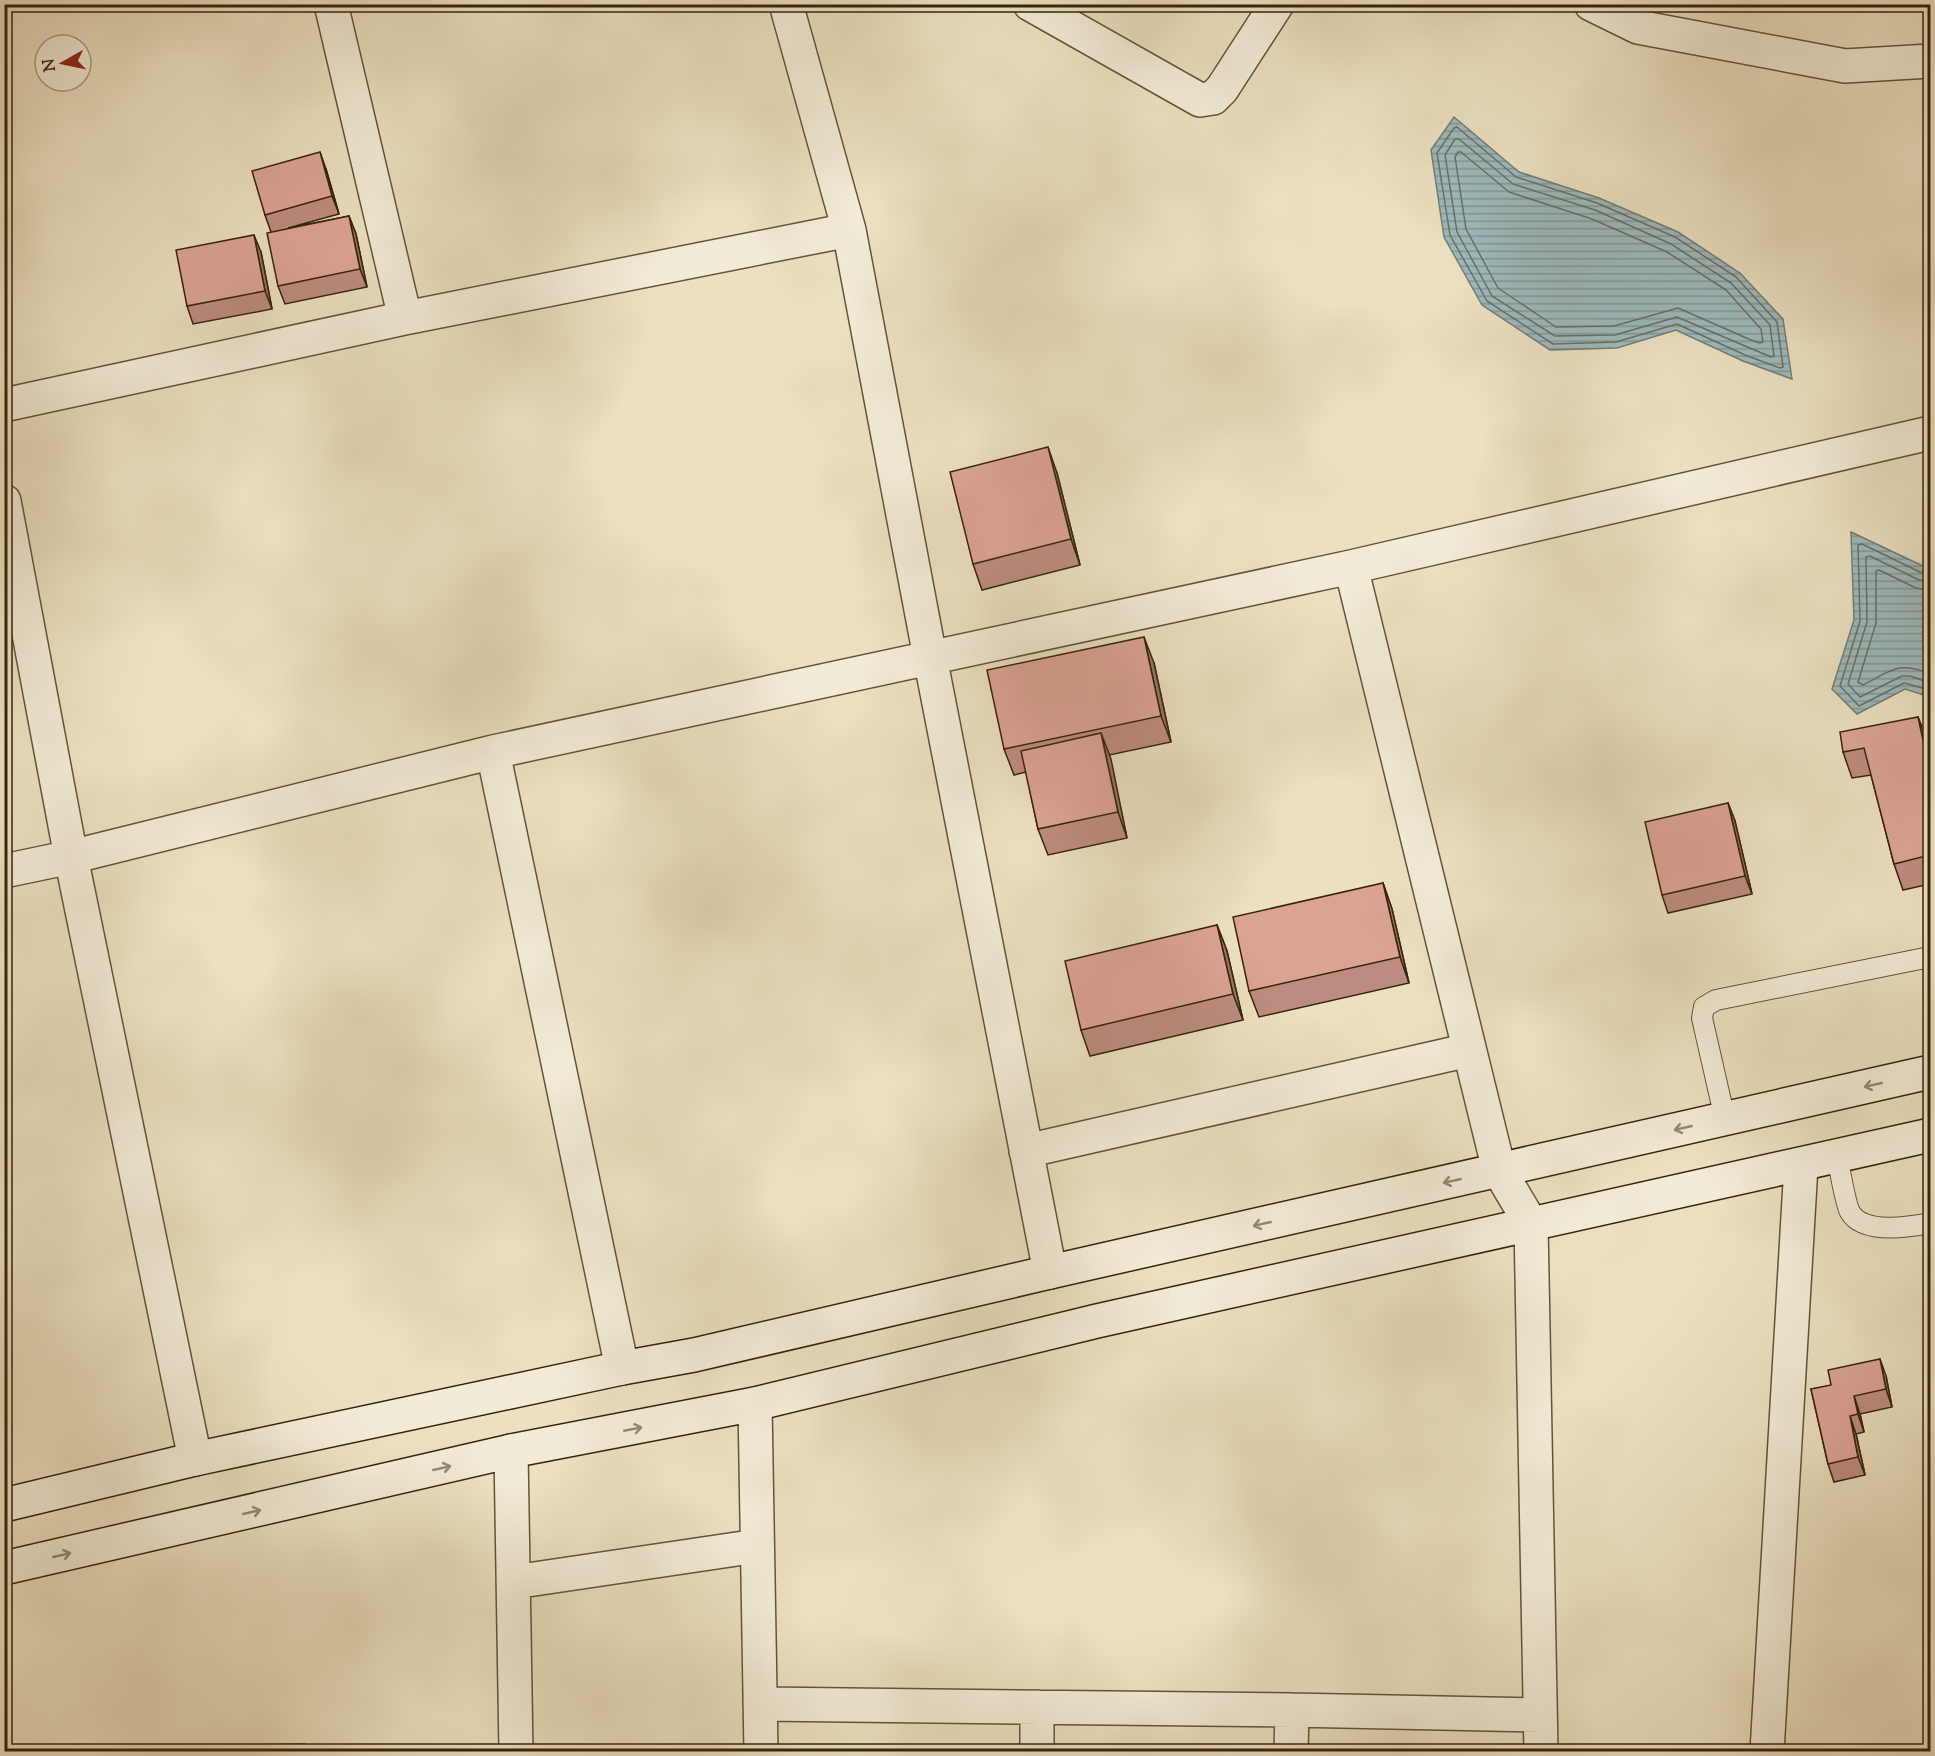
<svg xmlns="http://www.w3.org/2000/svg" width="1935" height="1756" viewBox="0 0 1935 1756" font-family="'Sorts Mill Goudy',serif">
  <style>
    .water { fill: url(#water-rules); stroke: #747e77; stroke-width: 1.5 }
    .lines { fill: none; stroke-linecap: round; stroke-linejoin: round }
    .shore { stroke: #6a7065; stroke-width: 1.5 }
    .lane-casing { stroke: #63543a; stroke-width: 22 }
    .street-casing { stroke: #63543a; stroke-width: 36 }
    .secondary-casing { stroke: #36250d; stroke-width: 36 }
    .lane { stroke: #f2ebd6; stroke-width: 20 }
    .street { stroke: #f2ebd6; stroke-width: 33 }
    .secondary { stroke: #f2ebd6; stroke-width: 33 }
    .wall { fill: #bd8c80; stroke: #36250d; stroke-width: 1.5 }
    .shaded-wall { fill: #9a7268; stroke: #36250d; stroke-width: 1.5 }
    .building { fill: #dca395; stroke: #36250d; stroke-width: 1.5 }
    .oneway { stroke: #948872 }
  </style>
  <defs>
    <pattern id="water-rules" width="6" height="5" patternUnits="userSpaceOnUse" patternTransform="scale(1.5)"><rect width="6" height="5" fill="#9dbabd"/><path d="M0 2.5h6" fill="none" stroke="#819798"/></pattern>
  </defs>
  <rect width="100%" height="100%" fill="#ebe0c0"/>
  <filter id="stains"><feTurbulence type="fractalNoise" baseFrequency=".00333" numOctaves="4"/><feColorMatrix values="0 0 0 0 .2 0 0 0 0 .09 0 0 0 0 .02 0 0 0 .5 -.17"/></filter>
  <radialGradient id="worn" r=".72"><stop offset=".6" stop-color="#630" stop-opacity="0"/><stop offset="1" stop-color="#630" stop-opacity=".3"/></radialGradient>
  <!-- water -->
  <path class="water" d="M1454 117 1519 172 1599 198 1678 232 1740 273 1783 319 1792 379 1743 361 1676 330 1617 348 1550 350 1482 305 1444 237 1431 150Z
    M1851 532 1925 567 1930 568V697L1905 689 1857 714 1832 689 1854 620Z"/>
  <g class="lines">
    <!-- shore -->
    <path class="shore" d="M1457 127 1516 177 1597 203 1675 237 1736 277 1777 322 1783 367 1780 368 1745 355 1677 324 1616 342 1553 344 1487 301 1450 235 1437 153 1454 128Z
      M1455 139H1459L1513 184 1595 210 1671 244 1731 283 1770 325 1774 356 1771 357 1677 317 1615 335 1555 336 1492 296 1457 232 1445 155Z
      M1458 152H1461L1509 192 1592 219 1667 252 1726 290 1761 329 1763 342 1760 343 1751 340 1678 308 1614 326 1556 327 1498 288 1466 229 1455 157Z
      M1930 573H1922L1862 544 1858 545 1860 621 1840 686 1859 706 1904 683 1930 690
      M1930 581 1919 580 1870 556 1866 557 1867 622 1848 684 1860 697 1902 676H1910L1930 683
      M1930 590 1916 588 1879 570 1876 571V623L1858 682 1863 685C1894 669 1896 662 1930 673"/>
    <defs>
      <path id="lane" d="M1725 1119 1702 1018 1704 1007 1716 1000 1930 957
        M1837 1157C1840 1169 1845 1203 1850 1212 1863 1235 1910 1227 1930 1223"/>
      <path id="street" d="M331 4 405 318
        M786 4 849 230 930 657 1050 1272
        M1030 4 1200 100 1213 98 1222 89 1277 4
        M1591 4 1638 27 1845 66 1930 61
        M4 405 405 318 849 230
        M4 501 71 857 195 1459
        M1351 567 1499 1170 1531 1224 1541 1752
        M493 752 622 1368
        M4 871 71 857 493 752 1351 567 1930 433
        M1026 1151 1469 1050
        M755 1404 761 1752
        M511 1451 516 1752
        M514 1582 757 1546
        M760 1704 1292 1710 1540 1715
        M1037 1707V1752
        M1291 1752 1292 1710
        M1767 1752 1801 1165"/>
      <path id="secondary" d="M4 1505 195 1459 622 1368 694 1355 1050 1272 1930 1072
        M4 1568 511 1451 755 1404 1097 1321 1930 1135"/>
    </defs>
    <!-- lane casing -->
    <use href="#lane" class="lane-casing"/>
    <!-- street casing -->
    <use href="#street" class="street-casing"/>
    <!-- secondary casing -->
    <use href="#secondary" class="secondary-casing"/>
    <!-- lane -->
    <use href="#lane" class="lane"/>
    <!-- street -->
    <use href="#street" class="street"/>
    <!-- secondary -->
    <use href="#secondary" class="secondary"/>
  </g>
  <!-- wall -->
  <path class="wall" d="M1752 4H1843L1842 11H1755Z
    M326 169 339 214 288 228 349 216 356 234 367 287 285 304 278 286 271 232 265 215Z
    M261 252 272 309 193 324 187 306Z
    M1057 473 1080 565 982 590 973 564Z
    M1154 663 1171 742 1109 755 1127 838 1048 855 1038 829 1026 772 1014 775 1004 749Z
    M1918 717 1928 743 1930 756V884L1903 890 1894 864 1871 775 1852 778 1843 752Z
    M1728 803 1735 821 1752 894 1668 913 1662 895Z
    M1383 883 1392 909 1409 983 1259 1017 1249 991Z
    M1217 925 1227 951 1243 1020 1090 1056 1081 1030Z
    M1886 1376 1892 1407 1860 1414 1864 1432 1856 1434 1865 1475 1834 1482 1828 1464 1811 1389Z"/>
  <!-- shaded-wall -->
  <path class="shaded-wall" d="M320 152 326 169 339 214 332 196Z
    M349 216 356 234 367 287 360 269Z
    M254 235 261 252 272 309 265 291Z
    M1048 447 1057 473 1080 565 1071 539Z
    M1144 637 1154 663 1171 742 1161 716Z
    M1918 717 1928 743 1930 756V773Z
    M1101 733 1111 759 1127 838 1118 812Z
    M1728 803 1735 821 1752 894 1745 876Z
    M1383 883 1392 909 1409 983 1400 957Z
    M1217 925 1227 951 1243 1020 1233 994Z
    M1880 1359 1886 1376 1892 1407 1886 1389Z
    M1854 1396 1860 1414 1864 1432 1858 1414Z
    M1850 1416 1856 1434 1865 1475 1858 1457Z"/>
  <!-- building -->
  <path class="building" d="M320 152 332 196 265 215 252 171Z
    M349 216 360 269 278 286 267 233Z
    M254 235 265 291 187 306 176 250Z
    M1048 447 1071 539 973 564 950 472Z
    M1144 637 1161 716 1004 749 987 670Z
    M1918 717 1930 773V855L1894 864 1864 748 1843 752 1840 732Z
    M1101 733 1118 812 1038 829 1021 751Z
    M1728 803 1745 876 1662 895 1645 822Z
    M1383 883 1400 957 1249 991 1233 917Z
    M1217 925 1233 994 1081 1030 1065 961Z
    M1880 1359 1886 1389 1854 1396 1858 1414 1850 1416 1858 1457 1828 1464 1811 1389 1831 1385 1828 1370Z
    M305 1744V1752H236V1745Z
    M389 1745V1752H323V1749Z"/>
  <!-- one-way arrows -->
  <defs><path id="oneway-shaft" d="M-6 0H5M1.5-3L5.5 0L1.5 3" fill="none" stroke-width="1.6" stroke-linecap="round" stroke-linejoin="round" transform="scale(1.5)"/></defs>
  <g class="oneway">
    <use href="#oneway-shaft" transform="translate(1873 1085) rotate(167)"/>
    <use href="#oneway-shaft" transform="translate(1683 1128) rotate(167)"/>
    <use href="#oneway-shaft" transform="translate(1452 1181) rotate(167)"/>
    <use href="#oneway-shaft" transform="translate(1262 1224) rotate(167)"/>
    <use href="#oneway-shaft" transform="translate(633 1429) rotate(-11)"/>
    <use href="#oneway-shaft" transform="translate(442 1468) rotate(-13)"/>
    <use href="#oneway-shaft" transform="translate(252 1512) rotate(-13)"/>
    <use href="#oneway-shaft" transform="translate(62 1555) rotate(-13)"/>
  </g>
  <!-- margin -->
  <rect width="1935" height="1756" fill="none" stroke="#ebe0c0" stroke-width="24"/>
  <rect x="6" y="6" width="1923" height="1744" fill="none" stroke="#36250d" stroke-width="3"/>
  <rect x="12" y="12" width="1911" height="1732" fill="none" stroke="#36250d" stroke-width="1.5"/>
  <!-- north arrow -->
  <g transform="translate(63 63) rotate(261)"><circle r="28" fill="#f2ebd6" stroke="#a79c86" stroke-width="1.5"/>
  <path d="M0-4.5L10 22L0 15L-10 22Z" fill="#8f2418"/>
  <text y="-9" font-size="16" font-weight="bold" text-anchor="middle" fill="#36250d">N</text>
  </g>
  <rect width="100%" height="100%" filter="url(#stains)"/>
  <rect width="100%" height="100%" fill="url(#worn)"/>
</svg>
